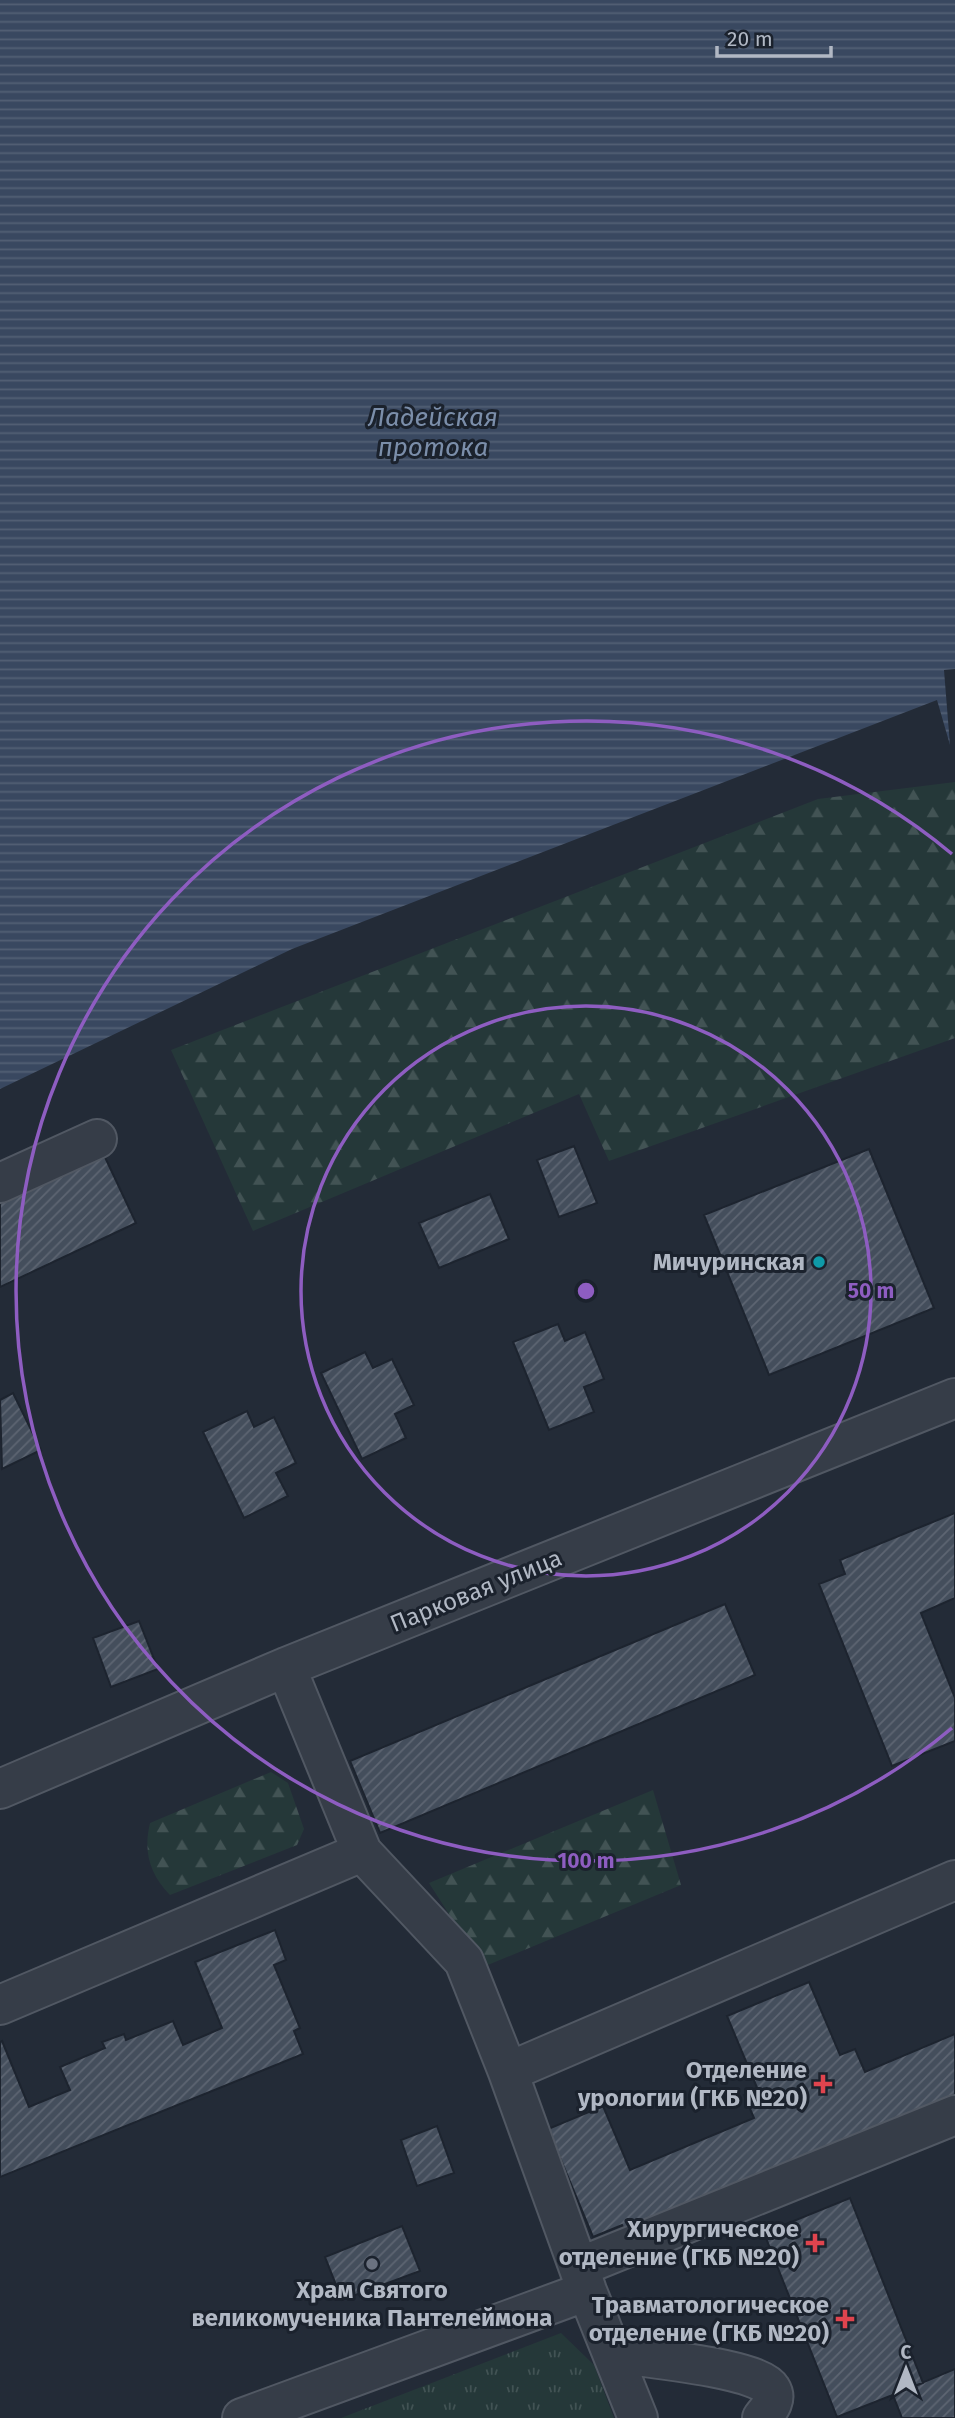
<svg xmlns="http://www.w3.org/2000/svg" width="955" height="2418" viewBox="0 0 955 2418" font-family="'Fira Sans',sans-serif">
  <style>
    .forest { fill: url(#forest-firs) }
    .park { fill: url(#park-tufts) }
    .water { fill: url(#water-rules) }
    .pier { fill: #232b37 }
    .building { fill: url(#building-hatch); stroke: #1d242f; stroke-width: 2 }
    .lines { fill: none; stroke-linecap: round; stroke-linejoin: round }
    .minor-casing { stroke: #515863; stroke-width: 42 }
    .minor { stroke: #363d48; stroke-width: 38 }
    .ring { fill: none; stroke: #8e5dc1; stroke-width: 3.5 }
    .culture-dot { fill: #0f9aa8; stroke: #1b222d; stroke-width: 2.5 }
    .health-dot { fill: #e0444e; stroke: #1b222d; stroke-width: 2.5 }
    .worship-dot { fill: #6b7280; stroke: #1b222d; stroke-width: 2.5 }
    .labels { text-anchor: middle; stroke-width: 6; stroke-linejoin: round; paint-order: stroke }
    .poi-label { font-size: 24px; font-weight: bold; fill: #b1b8c4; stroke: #1b222d; text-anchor: end }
    .street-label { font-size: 24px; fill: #b1b8c4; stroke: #1b222d }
    .water-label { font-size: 26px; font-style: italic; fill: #7b8eaa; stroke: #1b222d }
    .centre { fill: #8e5dc1; stroke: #1b222d; stroke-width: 3.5 }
    .ring-label { font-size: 21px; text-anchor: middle; font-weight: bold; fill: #8e5dc1; stroke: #1b222d; stroke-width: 6; stroke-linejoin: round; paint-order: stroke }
  </style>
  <defs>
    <pattern id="forest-firs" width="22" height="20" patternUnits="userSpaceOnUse" patternTransform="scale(1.75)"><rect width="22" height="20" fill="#253839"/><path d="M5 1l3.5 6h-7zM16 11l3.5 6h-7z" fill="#425354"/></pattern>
    <pattern id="park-tufts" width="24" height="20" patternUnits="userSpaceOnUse" patternTransform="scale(1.75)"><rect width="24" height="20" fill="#253839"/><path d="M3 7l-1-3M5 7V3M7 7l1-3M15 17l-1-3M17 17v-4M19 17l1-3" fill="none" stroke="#425354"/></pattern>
    <pattern id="water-rules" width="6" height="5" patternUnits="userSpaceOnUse" patternTransform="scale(1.75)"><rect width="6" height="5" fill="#394860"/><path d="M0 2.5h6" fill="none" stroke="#536075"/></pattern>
    <pattern id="building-hatch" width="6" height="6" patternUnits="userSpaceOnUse" patternTransform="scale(1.75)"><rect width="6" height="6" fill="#444e5c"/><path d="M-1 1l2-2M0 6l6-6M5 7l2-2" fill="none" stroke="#5d6572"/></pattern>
  </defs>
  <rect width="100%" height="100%" fill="#232b37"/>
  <!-- forest -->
  <path class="forest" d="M955 782V1038L609 1161 579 1094 253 1231 171 1050 818 799Z
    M271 1772 288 1783 304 1829 297 1845 170 1895C150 1875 143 1852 150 1823Z
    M653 1790 681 1885 483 1967 429 1883Z"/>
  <!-- park -->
  <path class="park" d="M561 2333 594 2365 614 2418H341Z"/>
  <!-- water -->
  <path class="water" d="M0 0H955V745H950L937 700 292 949 0 1089Z"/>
  <!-- pier -->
  <path class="pier" d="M955 669V745H950L944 670Z"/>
  <!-- building -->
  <path class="building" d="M574 1146 597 1203 559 1217 537 1160Z
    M869 1149 934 1308 769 1375 704 1215Z
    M103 1153 136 1223 0 1287V1201Z
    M490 1194 509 1239 439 1268 419 1223Z
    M558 1324 565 1341 585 1332 604 1379 584 1387 594 1412 549 1430 513 1342Z
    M365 1352 373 1368 392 1359 414 1405 395 1414 406 1438 362 1459 321 1373Z
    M13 1393 41 1450 2 1469 0 1400Z
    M247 1411 254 1427 274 1417 296 1463 276 1473 288 1496 244 1518 203 1432Z
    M955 1513V1598L921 1613 955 1698V1741L892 1766 819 1584 845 1574 840 1560Z
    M725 1604 755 1675 380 1833 350 1761Z
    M139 1621 158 1669 111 1687 93 1638Z
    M275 1930 286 1960 274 1965 300 2028 294 2031 303 2054 0 2177V2042L2 2041 29 2107 70 2090 60 2067 105 2048 102 2042 124 2034 126 2040 173 2021 183 2045 222 2028 195 1962Z
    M809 1982 840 2055 855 2049 865 2072 955 2034V2099L627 2236 622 2225 593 2237 548 2129 603 2106 630 2170 754 2118 744 2095 758 2090 727 2016Z
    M437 2126 454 2173 417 2186 401 2140Z
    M850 2198 923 2383 837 2417 764 2233Z
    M402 2226 420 2271 342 2300 325 2257Z
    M955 2369V2418H902L893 2395Z"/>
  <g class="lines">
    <defs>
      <path id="minor" d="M0 1183 97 1139
        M286 1667 362 1852 464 1961 508 2072
        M0 1789 286 1667 955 1398
        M0 2005 362 1852
        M612 2353C640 2357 759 2368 771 2389 778 2400 768 2410 762 2418
        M242 2418 587 2291 579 2267 955 2115
        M638 2418 587 2291 508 2072 955 1880"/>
    </defs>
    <!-- minor casing -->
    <use href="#minor" class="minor-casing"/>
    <!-- minor -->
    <use href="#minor" class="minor"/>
  </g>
  <!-- distance rings -->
  <g class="ring">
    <circle cx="586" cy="1291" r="285"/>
    <path d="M952 1728A570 570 0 1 1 952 854"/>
  </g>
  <!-- markers -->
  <circle class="culture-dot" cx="819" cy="1262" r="7"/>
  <g class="health-dot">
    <path d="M819.5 2073.5h7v7h7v7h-7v7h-7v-7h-7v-7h7z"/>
    <path d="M811.5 2232.5h7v7h7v7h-7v7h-7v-7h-7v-7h7z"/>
    <path d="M841.5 2308.5h7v7h7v7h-7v7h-7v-7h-7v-7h7z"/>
  </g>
  <circle class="worship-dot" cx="372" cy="2264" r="7"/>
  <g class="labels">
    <!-- poi labels -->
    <g class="poi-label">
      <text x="805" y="1270">Мичуринская</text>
      <text x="807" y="2078">Отделение<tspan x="807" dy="28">урологии (ГКБ №20)</tspan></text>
      <text x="799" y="2237">Хирургическое<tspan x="799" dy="28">отделение (ГКБ №20)</tspan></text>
      <text x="372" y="2298" text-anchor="middle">Храм Святого<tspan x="372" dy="28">великомученика Пантелеймона</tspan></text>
      <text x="829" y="2313">Травматологическое<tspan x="829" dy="28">отделение (ГКБ №20)</tspan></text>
    </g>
    <!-- street labels -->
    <g class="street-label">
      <text transform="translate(476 1591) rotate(-22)" y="8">Парковая улица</text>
    </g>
    <!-- water labels -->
    <g class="water-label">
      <text x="433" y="426">Ладейская<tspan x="433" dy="30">протока</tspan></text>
    </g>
  </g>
  <circle cx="586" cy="1291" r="10" class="centre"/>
  <g class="ring-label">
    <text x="871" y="1298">50 m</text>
    <text x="586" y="1868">100 m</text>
  </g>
  <!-- north arrow -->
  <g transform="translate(906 2369)" stroke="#1b222d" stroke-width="5" paint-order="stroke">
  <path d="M0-5L12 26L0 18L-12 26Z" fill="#b1b8c4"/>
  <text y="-10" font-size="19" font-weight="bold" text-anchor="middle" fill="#b1b8c4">С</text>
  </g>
  <!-- scale -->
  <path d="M717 46v10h114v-10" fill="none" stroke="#b1b8c4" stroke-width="3.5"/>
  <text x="727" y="46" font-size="21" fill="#b1b8c4" stroke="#1b222d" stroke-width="5" paint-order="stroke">20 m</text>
</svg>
